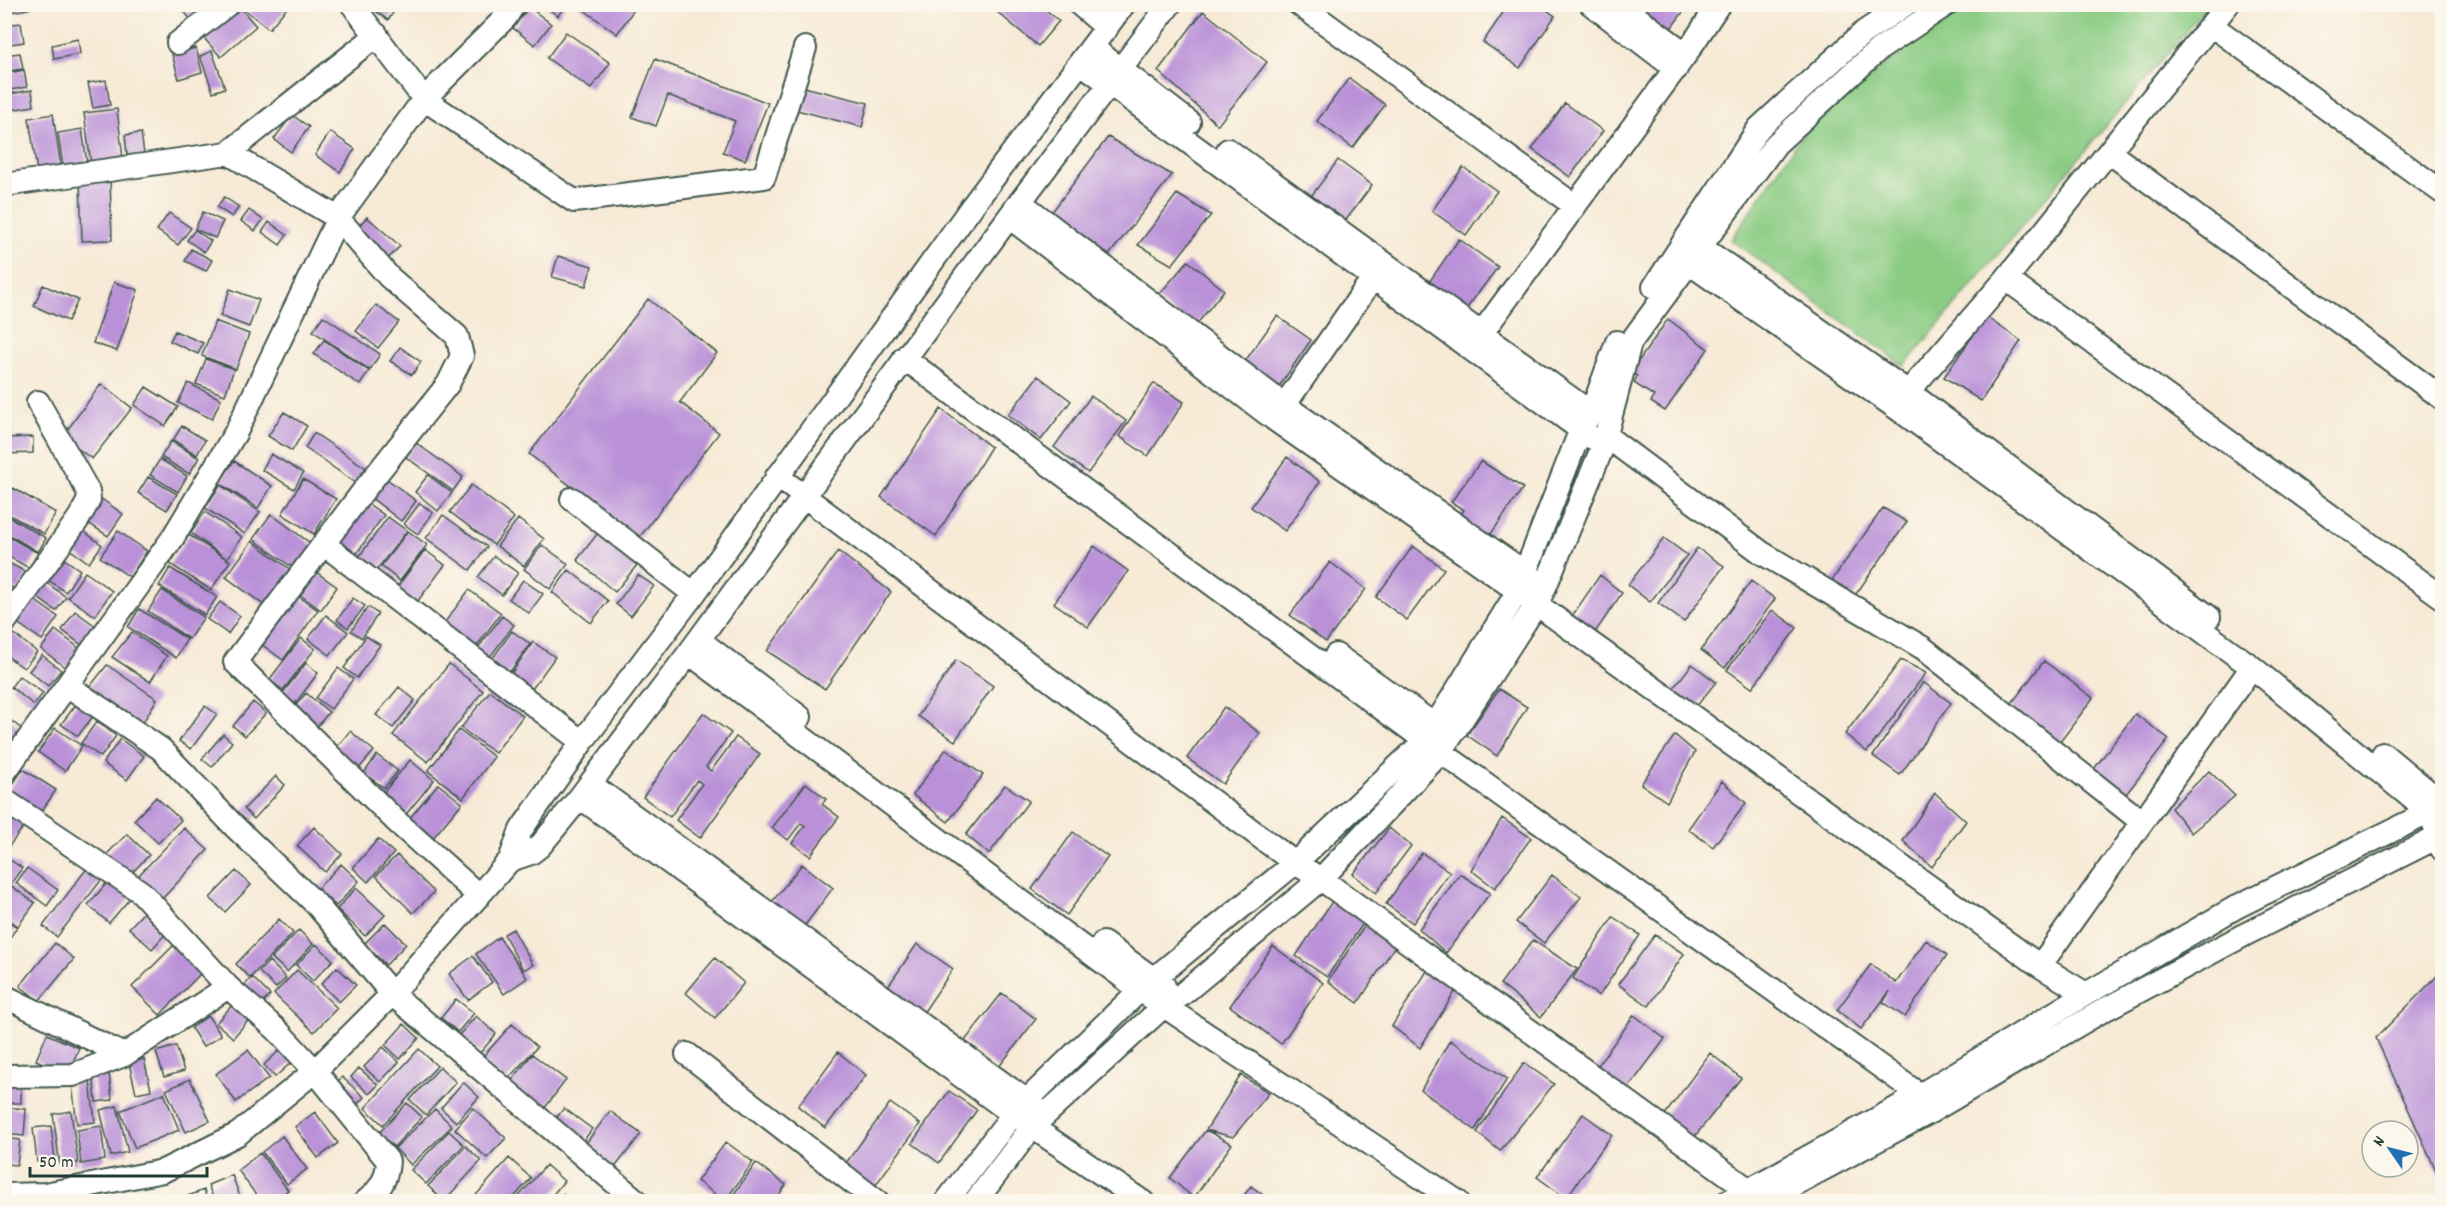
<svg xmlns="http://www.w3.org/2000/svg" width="2447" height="1206" viewBox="0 0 2447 1206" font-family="Dekko,sans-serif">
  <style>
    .green { fill: #8bcc84; stroke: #55845c; stroke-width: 1.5 }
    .building { fill: #ba91d8 }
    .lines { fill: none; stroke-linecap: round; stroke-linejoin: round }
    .minor-casing { stroke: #3f574c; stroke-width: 26 }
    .minor { stroke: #fff; stroke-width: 22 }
  </style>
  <rect width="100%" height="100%" fill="#fbf7ec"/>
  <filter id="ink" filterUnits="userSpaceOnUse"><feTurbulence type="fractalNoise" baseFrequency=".0167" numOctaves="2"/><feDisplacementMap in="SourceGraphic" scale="12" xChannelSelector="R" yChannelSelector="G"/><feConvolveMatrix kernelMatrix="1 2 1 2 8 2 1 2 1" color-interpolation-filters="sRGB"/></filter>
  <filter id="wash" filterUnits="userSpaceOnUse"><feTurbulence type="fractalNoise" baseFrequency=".008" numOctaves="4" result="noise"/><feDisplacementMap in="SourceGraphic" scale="24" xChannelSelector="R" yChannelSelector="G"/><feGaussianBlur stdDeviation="1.35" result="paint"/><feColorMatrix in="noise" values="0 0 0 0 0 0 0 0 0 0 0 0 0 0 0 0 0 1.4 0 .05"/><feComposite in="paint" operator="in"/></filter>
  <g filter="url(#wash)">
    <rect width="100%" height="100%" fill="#f7ead6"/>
    <!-- green -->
    <path class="green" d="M1968 5H2208L1904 366 1731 240 1815 116Z"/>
    <g id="blocks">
      <!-- building -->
      <path class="building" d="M4 4H28L29 9 4 13Z
        M178 4H211L191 20Z
        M237 4 256 26 221 57 202 36Z
        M247 4H290L269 29 244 9Z
        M366 4H399L388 20Z
        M542 4H566L558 16Z
        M576 4H630L635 8 617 34Z
        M1002 4H1039L1059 21 1038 46 996 11Z
        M1509 4H1538L1555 16 1520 68 1483 42Z
        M1636 4H1689L1666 35Z
        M529 7 551 24 535 45 513 28Z
        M1203 11 1267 62 1218 125 1158 71Z
        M21 23 24 42 4 45V25Z
        M566 32 610 63 591 89 547 58Z
        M78 39 80 54 54 59 52 45Z
        M196 48 202 72 179 79 172 54Z
        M212 51 225 88 213 92 200 56Z
        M20 53 23 69 4 72V55Z
        M655 59 768 103 745 160 723 152 735 121 668 95 656 126 632 117Z
        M24 70 27 87 4 91V74Z
        M1349 78 1385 105 1353 148 1317 121Z
        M106 80 110 105 93 108 88 83Z
        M800 86 868 103 862 127 793 109Z
        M32 90 34 106 4 111V95Z
        M1565 103 1603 131 1570 177 1532 149Z
        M117 109 124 167 92 172 84 113Z
        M53 114 62 174 38 178 29 118Z
        M292 115 309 127 291 152 274 139Z
        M82 129 88 170 64 174 58 133Z
        M330 132 355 149 340 172 315 155Z
        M141 133 145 161 128 164 125 135Z
        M1108 137 1172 175 1106 259 1049 216Z
        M1338 160 1372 185 1343 224 1309 199Z
        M1463 167 1497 191 1466 235 1432 211Z
        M110 179 112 240 82 241 80 180Z
        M1177 194 1211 215 1172 265 1138 245Z
        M224 197 239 207 232 217 217 207Z
        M249 210 263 220 255 231 241 221Z
        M203 212 223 221 215 238 195 229Z
        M169 213 191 228 178 245 157 230Z
        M367 217 400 246 385 262 352 233Z
        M269 222 287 235 280 245 262 232Z
        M195 230 211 241 204 252 187 240Z
        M1459 239 1498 267 1464 312 1425 288Z
        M191 249 212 260 206 271 185 261Z
        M558 256 592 266 586 286 552 277Z
        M1188 261 1224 290 1193 329 1156 298Z
        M114 282 138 290 117 351 93 343Z
        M43 285 78 300 68 321 34 306Z
        M230 289 259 300 249 327 220 316Z
        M648 299 717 353 680 402 719 433 639 538 529 454Z
        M376 305 399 322 378 348 356 331Z
        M323 316 380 354 370 370 313 331Z
        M1277 316 1311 340 1278 388 1243 364Z
        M1986 317 2021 341 1981 401 1944 377Z
        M1668 319 1708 349 1665 411 1651 402 1654 396 1634 383 1637 376 1631 372Z
        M215 321 249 334 236 369 202 356Z
        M175 331 203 343 198 354 170 341Z
        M324 340 369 371 360 385 314 354Z
        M400 347 421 362 412 375 390 361Z
        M206 359 234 369 225 395 196 384Z
        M1038 376 1071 401 1041 440 1008 415Z
        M188 383 221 399 212 419 178 403Z
        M1154 383 1184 402 1148 456 1119 436Z
        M101 384 132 408 92 459 62 437Z
        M146 387 178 407 165 426 134 405Z
        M1091 396 1126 421 1088 473 1054 447Z
        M941 409 991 447 936 536 881 497Z
        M284 412 307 426 292 451 268 436Z
        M8 420 9 433 4 434V421Z
        M182 426 205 440 197 455 173 440Z
        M314 433 366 468 356 483 305 448Z
        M33 437V453L4 454V438Z
        M171 441 199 458 189 474 161 457Z
        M416 443 463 477 453 491 406 457Z
        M271 454 303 473 294 489 262 470Z
        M1287 457 1320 482 1285 531 1251 507Z
        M160 459 187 476 178 492 150 475Z
        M234 461 272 486 258 508 219 483Z
        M1481 461 1523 488 1486 541 1457 520 1464 510 1451 502Z
        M428 475 452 493 438 511 415 492Z
        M383 476 416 501 401 521 369 496Z
        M148 477 177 494 167 510 138 493Z
        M303 479 336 499 314 534 282 514Z
        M220 485 260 512 245 534 205 508Z
        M471 485 514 518 494 545 450 512Z
        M13 488 56 513 44 534 4 512V503Z
        M100 498 123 514 108 536 85 521Z
        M360 498 384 515 354 557 330 540Z
        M420 503 433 513 418 534 404 524Z
        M1883 508 1907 522 1851 601 1828 586Z
        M205 512 242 537 227 559 191 533Z
        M4 514 46 538 38 552 4 532Z
        M271 514 314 546 296 570 253 539Z
        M443 515 487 547 470 570 426 538Z
        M388 517 407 531 376 571 358 558Z
        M518 519 544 539 524 566 497 546Z
        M81 529 102 545 89 563 68 548Z
        M118 531 147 551 130 577 100 557Z
        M408 531 427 545 400 581 381 566Z
        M598 533 637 565 615 592 577 560Z
        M4 534 38 553 29 568 4 554Z
        M189 535 230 561 211 590 170 564Z
        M1664 538 1687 555 1650 602 1628 585Z
        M252 541 295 573 269 609 226 577Z
        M542 545 568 564 550 589 524 569Z
        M1094 546 1128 571 1088 627 1054 603Z
        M1413 546 1444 569 1407 620 1376 597Z
        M1697 548 1724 566 1684 622 1658 603Z
        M425 550 445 565 414 606 394 591Z
        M838 551 891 592 825 689 767 651Z
        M60 556 80 570 66 592 45 578Z
        M494 556 518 573 502 595 478 577Z
        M5 561 28 573 19 591 5 584Z
        M1330 562 1366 589 1326 642 1290 615Z
        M170 568 217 597 205 615 159 586Z
        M312 569 337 587 321 610 296 592Z
        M569 570 608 601 591 623 552 592Z
        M85 572 112 591 95 616 68 597Z
        M638 575 654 586 631 616 616 604Z
        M1600 575 1622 593 1592 637 1570 619Z
        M523 580 543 594 529 613 509 599Z
        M44 581 66 597 56 611 34 595Z
        M1751 581 1775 599 1725 668 1701 650Z
        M4 586 15 592 4 613Z
        M162 590 204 617 189 639 148 611Z
        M469 590 501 613 471 654 439 630Z
        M292 592 318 610 283 660 257 641Z
        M30 597 58 617 42 640 13 620Z
        M353 598 365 606 348 628 337 620Z
        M220 602 240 616 228 634 207 619Z
        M368 607 378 614 362 638 351 631Z
        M139 609 187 639 176 658 128 627Z
        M1772 610 1797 628 1752 688 1727 670Z
        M75 611 101 630 87 649 62 630Z
        M326 615 348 632 330 655 308 639Z
        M502 616 514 625 486 662 474 653Z
        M9 630 37 652 24 668 4 654V636Z
        M55 630 83 651 69 670 41 649Z
        M512 631 530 644 505 679 487 666Z
        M132 632 167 656 150 682 112 657Z
        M366 636 380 645 357 678 344 668Z
        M301 638 315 649 283 690 269 680Z
        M533 642 555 657 527 696 506 681Z
        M42 655 61 670 48 686 29 671Z
        M956 660 993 686 955 741 918 716Z
        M1901 660 1926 673 1867 752 1845 734Z
        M2044 661 2093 698 2057 746 2008 708Z
        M306 663 318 673 291 709 278 699Z
        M449 664 483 691 428 762 393 735Z
        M1692 664 1716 682 1692 712 1669 694Z
        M107 665 157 699 141 726 88 689Z
        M338 668 353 679 331 709 316 698Z
        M19 676 43 693 34 705 11 687Z
        M1923 682 1951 703 1900 775 1873 756Z
        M399 687 415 700 393 728 376 715Z
        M1499 689 1527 707 1497 756 1467 735Z
        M490 691 523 716 495 753 461 728Z
        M306 693 329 712 314 730 290 712Z
        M78 702 94 715 78 736 61 724Z
        M253 702 266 713 245 736 233 726Z
        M205 706 217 714 191 749 179 741Z
        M1224 707 1260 733 1223 784 1187 758Z
        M703 713 731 733 706 767 711 771 736 737 760 754 700 838 676 820 702 784 697 780 670 817 643 797Z
        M2135 714 2169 739 2123 798 2091 773Z
        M4 715 23 730 4 753Z
        M97 721 116 736 101 757 81 743Z
        M55 728 82 746 65 771 38 752Z
        M459 730 494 757 463 798 428 771Z
        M350 731 374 751 356 772 333 752Z
        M223 734 232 742 212 767 202 759Z
        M1675 735 1695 752 1667 802 1641 784Z
        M120 739 144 756 127 780 103 763Z
        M946 749 983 775 948 822 913 795Z
        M377 755 398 771 384 788 364 773Z
        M410 760 434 780 403 818 379 798Z
        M23 769 56 790 39 815 7 793Z
        M2209 771 2235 796 2191 833 2171 808Z
        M276 776 285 785 254 819 244 809Z
        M1722 781 1746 803 1713 847 1688 829Z
        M806 783 826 799 822 804 839 817 810 856 792 843 805 826 801 823 788 840 772 828Z
        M438 784 462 803 427 845 404 825Z
        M1005 785 1029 801 989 854 966 835Z
        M1935 793 1966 821 1932 867 1903 841Z
        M156 797 181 820 158 843 134 820Z
        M4 810 25 825 4 853Z
        M1502 818 1531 838 1495 888 1471 870Z
        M314 827 342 854 325 872 297 846Z
        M184 828 208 850 162 899 138 876Z
        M1389 828 1411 846 1376 893 1353 874Z
        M1073 832 1108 857 1067 915 1032 889Z
        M127 834 149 855 128 877 106 855Z
        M378 839 394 853 368 882 353 868Z
        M1422 853 1450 872 1413 923 1386 904Z
        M397 855 434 892 413 913 376 876Z
        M4 856 22 868 11 884 4 880Z
        M91 863 106 874 57 937 43 926Z
        M341 864 359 881 336 906 317 889Z
        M802 864 833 888 803 928 771 903Z
        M27 868 58 890 47 906 16 883Z
        M236 871 251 885 225 912 210 898Z
        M1460 874 1490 893 1446 953 1419 929Z
        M1552 875 1581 897 1544 943 1516 922Z
        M111 878 132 896 109 923 88 905Z
        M4 881 35 903 18 926 4 916Z
        M356 888 385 915 365 936 337 909Z
        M1333 900 1366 919 1327 977 1296 956Z
        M145 911 167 932 152 949 129 928Z
        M1613 917 1640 935 1599 996 1573 978Z
        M5 919 17 927 5 945Z
        M279 919 293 933 250 978 236 964Z
        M385 923 406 944 386 965 364 944Z
        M1365 925 1395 946 1358 1003 1328 981Z
        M513 929 533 965 523 970 504 934Z
        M299 930 313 944 287 972 272 958Z
        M1655 935 1684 954 1649 1006 1618 984Z
        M499 937 527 978 504 994 476 954Z
        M1533 940 1577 969 1541 1017 1500 984Z
        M1926 940 1947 955 1905 1017 1883 1002 1890 991 1861 1029 1837 1010 1871 964 1896 983Z
        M55 943 74 959 39 1001 20 986Z
        M175 944 203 971 160 1015 132 987Z
        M316 944 333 960 313 981 296 965Z
        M917 944 953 969 923 1013 887 988Z
        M1273 946 1323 983 1281 1044 1230 1006Z
        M473 956 492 982 468 1000 449 974Z
        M715 958 744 983 715 1018 686 993Z
        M269 961 286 978 276 988 259 972Z
        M337 967 356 985 339 1002 321 984Z
        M1429 968 1458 987 1420 1048 1392 1026Z
        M297 970 337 1008 314 1032 274 994Z
        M2442 971V1175L2439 1177 2376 1038Z
        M252 977 270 995 259 1007 241 989Z
        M1002 993 1036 1019 998 1068 964 1042Z
        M456 999 474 1013 458 1032 441 1018Z
        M236 1001 252 1016 233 1038 216 1023Z
        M1634 1015 1665 1039 1624 1094 1594 1071Z
        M208 1016 221 1035 203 1047 191 1028Z
        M476 1016 496 1034 480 1053 459 1035Z
        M404 1024 419 1038 400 1059 385 1045Z
        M512 1024 537 1047 505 1082 480 1060Z
        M47 1034 79 1048 68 1074 36 1060Z
        M1450 1040 1507 1079 1475 1130 1421 1090Z
        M176 1046 184 1071 164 1077 156 1052Z
        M383 1047 399 1062 380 1082 364 1067Z
        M282 1048 293 1061 275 1077 264 1065Z
        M419 1049 437 1066 383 1125 365 1108Z
        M248 1050 269 1078 236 1102 216 1074Z
        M838 1052 866 1075 825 1128 798 1106Z
        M1710 1053 1741 1078 1692 1140 1661 1120Z
        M532 1054 566 1080 541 1113 507 1087Z
        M144 1059 151 1090 136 1093 129 1063Z
        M1524 1063 1554 1084 1500 1151 1477 1132Z
        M440 1067 456 1082 426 1115 410 1100Z
        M359 1068 378 1085 369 1094 351 1077Z
        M109 1072 112 1100 96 1102 93 1074Z
        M1241 1075 1269 1093 1233 1137 1206 1130Z
        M342 1077 364 1097 354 1108 332 1088Z
        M190 1079 210 1121 186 1132 166 1090Z
        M90 1081 95 1122 77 1124 72 1084Z
        M463 1082 479 1097 456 1122 441 1108Z
        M4 1083H21V1103H4Z
        M949 1091 977 1110 939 1163 912 1143Z
        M164 1093 179 1130 135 1148 120 1111Z
        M407 1103 422 1117 394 1147 379 1133Z
        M890 1103 920 1124 872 1190 843 1167Z
        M117 1106 128 1152 111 1156 100 1110Z
        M4 1107 26 1109 24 1136 4 1134Z
        M473 1108 506 1138 487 1158 455 1129Z
        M564 1108 592 1129 578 1148 550 1126Z
        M435 1109 452 1126 411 1165 395 1148Z
        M71 1111 78 1163 60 1165 53 1114Z
        M610 1111 641 1134 613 1170 583 1147Z
        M315 1112 338 1143 318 1158 295 1127Z
        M1583 1114 1612 1135 1566 1198 1537 1177Z
        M51 1126 55 1160 37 1162 33 1128Z
        M101 1126 105 1160 81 1164 77 1130Z
        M1206 1130 1232 1144 1194 1198 1170 1178Z
        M449 1131 464 1145 426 1184 411 1170Z
        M282 1136 307 1169 287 1184 262 1152Z
        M4 1138 20 1140 17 1165 4 1164Z
        M726 1142 753 1162 725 1201 697 1181Z
        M466 1146 481 1161 444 1201 428 1186Z
        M260 1153 288 1190 273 1202H261L238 1170Z
        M509 1158 531 1178 510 1202H470Z
        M756 1163 786 1185 774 1202H728Z
        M546 1165 564 1181 547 1202H514Z
        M232 1175 242 1202H215L208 1185Z
        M1251 1186 1272 1202H1239Z
        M204 1190 208 1202H181L180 1199Z
        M563 1194 572 1202H556Z"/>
    </g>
  </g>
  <g filter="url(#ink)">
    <use href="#blocks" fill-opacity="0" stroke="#3f574c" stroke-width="1.5"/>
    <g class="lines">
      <defs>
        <path id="minor" d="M352 4 424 99 574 201 764 177 805 48
          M1079 4 1107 28
          M1299 4 1575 206
          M1591 4 1676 69
          M1619 4 1686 54
          M2211 25 2442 192
          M178 43 228 4
          M1093 48 1189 122
          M1081 63 1592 438
          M1228 150 1591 413
          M2109 152 2442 398
          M228 153 377 35
          M4 185 228 153 338 218 389 277 457 336 462 356 448 384 364 490 235 662 396 821 479 896
          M1020 202 1284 405 1537 581
          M1009 217 1274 419 1518 591 2040 966 2086 994
          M1701 247 1914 396 2209 617
          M1689 263 1898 409 2252 667 2430 813 2442 849
          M2006 279 2442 597
          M1654 287 1759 128 1864 32 1906 4
          M1473 345 1686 54 1719 4
          M904 358 1441 752 1920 1095
          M1908 392 2006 279 2228 4
          M1276 417 1373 278
          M1606 436 1762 553 1923 648 2142 822
          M777 476 1295 863 1321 879 1749 1190 1760 1202
          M572 499 694 594
          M325 545 582 742
          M4 623 79 518 89 500 88 491 38 402
          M699 640 800 717
          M689 653 1140 990 1458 1202
          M1336 655 1446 733
          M68 686 161 749 235 827 316 904 392 994 638 1202
          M2383 754 2442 803
          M4 773 172 539 236 432 338 218 424 99 506 17 514 4
          M590 784 1038 1109
          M580 797 1013 1114 1143 1202
          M4 800 141 892 228 987 277 1030 315 1071 388 1161C387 1179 380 1190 365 1202
          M510 860 531 853 540 846 580 797 689 653 1020 202 1170 4
          M1103 943 1164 986
          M2040 966 2252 667
          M4 996 124 1055
          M687 1054 878 1202
          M4 1076 73 1075 124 1055 228 987
          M4 1195 45 1194 163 1171 238 1134 315 1071 392 994 510 860 521 830 582 742 694 594 973 205 1124 4
          M946 1202 1013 1114 1140 990 1295 863 1426 740 1518 591 1581 429 1591 413 1617 342
          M975 1202 1032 1127 1165 1005 1180 996 1321 879 1441 752 1536 605 1545 587 1603 446 1630 343 1776 144 1878 50 1947 4
          M1727 1202 1920 1095 2086 994 2238 906 2442 806
          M1761 1202 1930 1112 2102 1011 2244 935 2442 835"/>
      </defs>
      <!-- minor casing -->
      <use href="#minor" class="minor-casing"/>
      <!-- minor -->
      <use href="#minor" class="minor"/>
    </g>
  </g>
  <!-- margin -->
  <rect width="2447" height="1206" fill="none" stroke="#fbf7ec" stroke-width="24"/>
  <!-- north arrow -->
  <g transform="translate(2390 1149) rotate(305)"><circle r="28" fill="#fbf7ec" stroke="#a3ada2" stroke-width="1.5"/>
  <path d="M0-4.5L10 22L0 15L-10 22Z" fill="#1f6fb2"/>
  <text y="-9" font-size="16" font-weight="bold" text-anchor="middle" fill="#1f3d34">N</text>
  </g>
  <!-- scale -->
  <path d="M30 1167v9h177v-9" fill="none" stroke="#1f3d34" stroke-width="3"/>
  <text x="39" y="1167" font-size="18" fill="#1f3d34" stroke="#fbf7ec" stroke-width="4.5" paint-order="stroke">50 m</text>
</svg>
